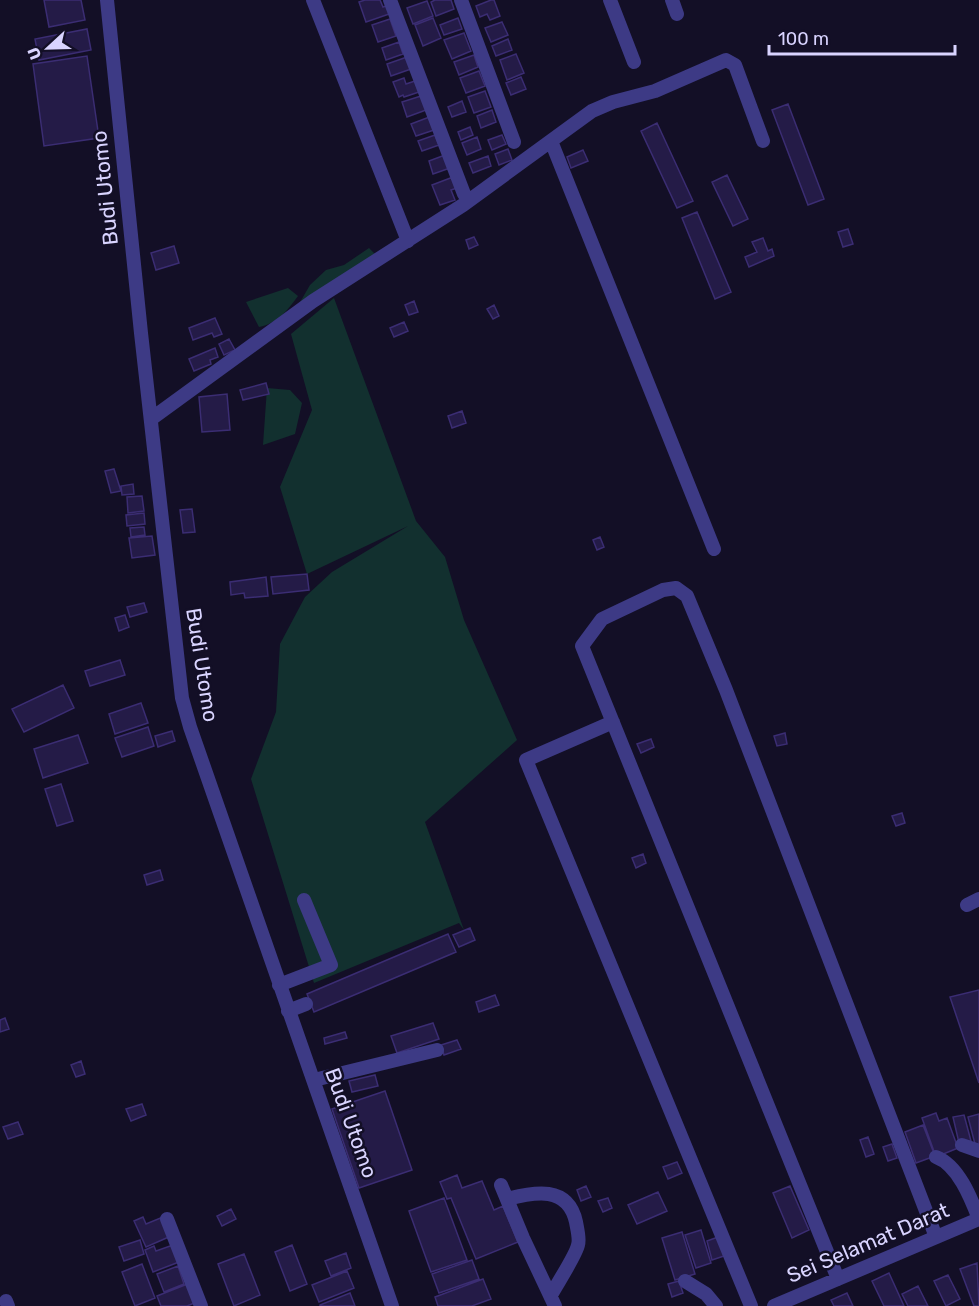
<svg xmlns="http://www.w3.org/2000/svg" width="979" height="1306" viewBox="0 0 979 1306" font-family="Rubik,sans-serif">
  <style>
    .green { fill: #12302f }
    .building { fill: #241b47; stroke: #3b2d73; stroke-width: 1.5 }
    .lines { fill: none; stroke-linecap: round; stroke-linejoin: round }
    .minor { stroke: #3d3a85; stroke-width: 14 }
    .labels { text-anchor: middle; stroke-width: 5; stroke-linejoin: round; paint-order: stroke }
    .street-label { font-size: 21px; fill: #d9d4ff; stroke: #130f26 }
  </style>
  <rect width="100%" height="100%" fill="#130f26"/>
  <!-- green -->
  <path class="green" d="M369 248 376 255 299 304 310 285 326 270 344 265Z
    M288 288 298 296C287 311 278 323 259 327L246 302Z
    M334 298 416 521 445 557 464 620 517 740 425 822 464 930 459 923 314 983 251 779 276 712 280 644 305 597 332 572 408 526 307 574 280 487 312 410 291 334Z
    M267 388 290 390 302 403 295 434 263 445Z"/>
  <!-- building -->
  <path class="building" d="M44 0H81L85 20 49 27Z
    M365 0H380L383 7 389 5 392 13 366 22 359 2Z
    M435 0H451L454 9 436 16 431 2Z
    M491 0H494L500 16 490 20 487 14 480 17 476 6Z
    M427 1 433 16 413 24 407 8Z
    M433 18 441 38 423 46 415 25Z
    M458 18 462 29 444 35 440 25Z
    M390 19 396 36 378 42 372 25Z
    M502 22 508 35 491 42 485 28Z
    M87 29 91 50 39 60 35 39Z
    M464 33 471 51 452 59 444 40Z
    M508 39 512 50 496 56 492 46Z
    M399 42 403 54 386 60 382 48Z
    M516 54 524 73 507 80 500 60Z
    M474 55 478 67 459 75 454 62Z
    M87 56 99 138 44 146 33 64Z
    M407 57 411 69 391 76 387 64Z
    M479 71 485 86 466 93 460 78Z
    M521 77 526 89 511 95 506 83Z
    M404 78 406 84 415 81 419 92 404 97 403 95 399 97 393 82Z
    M485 91 491 107 474 113 468 97Z
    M421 96 426 110 407 117 402 102Z
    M462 101 466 112 452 117 448 107Z
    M788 104 824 199 808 205 772 110Z
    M492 110 496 122 481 128 477 116Z
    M432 116 437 129 416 136 411 124Z
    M657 123 693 201 677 208 641 131Z
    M470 127 473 135 461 140 458 132Z
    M435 135 439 145 422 151 418 141Z
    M502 135 506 144 492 150 488 140Z
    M477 137 481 149 467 155 462 143Z
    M508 149 512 160 499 165 495 154Z
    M583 150 588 161 571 168 567 157Z
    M445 155 450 168 433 174 429 161Z
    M488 156 491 166 473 173 469 163Z
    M727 175 748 219 733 226 712 182Z
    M453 177 457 188 451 190 455 200 440 205 432 185Z
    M697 212 731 292 715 299 682 218Z
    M848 229 853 244 843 247 838 232Z
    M474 237 478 245 469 249 466 240Z
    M763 238 768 251 772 249 774 256 749 267 745 257 757 252 752 242Z
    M174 246 179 263 156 270 151 253Z
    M414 301 418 312 409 315 405 305Z
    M494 305 499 316 493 319 487 309Z
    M215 318 222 334 214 337 212 333 193 340 189 328Z
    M404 322 408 331 394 337 390 328Z
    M229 339 235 350 224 355 219 344Z
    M215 348 218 357 210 360 211 364 194 371 189 359Z
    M266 383 269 394 243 400 240 390Z
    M227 394 230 430 202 432 199 397Z
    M462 411 466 423 452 428 448 416Z
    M114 469 121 491 111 493 105 471Z
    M133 484 134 494 122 495 121 486Z
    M142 496 144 511 128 513 127 497Z
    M192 509 195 532 183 533 180 510Z
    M144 513 145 524 127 526 126 515Z
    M144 527 145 535 131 537 130 528Z
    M152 536 155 555 132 558 129 538Z
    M600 537 604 547 597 550 593 540Z
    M307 574 309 590 273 594 271 577Z
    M266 577 268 596 245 598 244 593 231 595 230 582Z
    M144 603 147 612 130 617 127 607Z
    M125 615 129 627 119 631 115 618Z
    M120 660 125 675 90 686 85 671Z
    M63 685 74 708 24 732 12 709Z
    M141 703 148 723 115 734 109 714Z
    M148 727 154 746 122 757 115 738Z
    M172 731 175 741 158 747 155 736Z
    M785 733 787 744 777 746 774 736Z
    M78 735 88 763 43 778 34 749Z
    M651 739 654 747 641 753 637 744Z
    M61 784 73 821 57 826 45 789Z
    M902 813 905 823 896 826 892 816Z
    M643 854 646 863 636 868 632 858Z
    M160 870 163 880 147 885 144 875Z
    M470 928 475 940 459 947 453 935Z
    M448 934 456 952 314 1012 307 994Z
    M979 990V1083L950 997Z
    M495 995 499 1005 479 1012 476 1002Z
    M5 1018 9 1029 0 1032V1020Z
    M433 1023 439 1039 397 1053 391 1036Z
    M345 1032 347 1038 325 1044 324 1038Z
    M457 1040 461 1049 444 1055 441 1045Z
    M81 1061 85 1074 76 1077 71 1065Z
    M375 1075 378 1086 352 1092 349 1081Z
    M385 1091 412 1170 359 1188 332 1109Z
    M142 1104 146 1115 131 1121 126 1109Z
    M936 1113 939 1121 947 1118 958 1148 936 1157 922 1118Z
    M979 1114V1147L976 1148 968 1117Z
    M964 1115 971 1141 959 1143 953 1117Z
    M18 1122 23 1134 8 1139 3 1127Z
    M923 1125 935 1156 916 1163 905 1132Z
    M868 1137 874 1154 866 1157 860 1140Z
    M892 1144 897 1158 888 1161 883 1147Z
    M677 1162 682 1173 668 1179 663 1167Z
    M457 1175 462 1188 482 1181 494 1210 503 1206 518 1242 476 1259 451 1198 447 1199 440 1182Z
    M586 1186 591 1197 581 1201 577 1190Z
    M790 1186 809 1230 792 1238 773 1193Z
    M658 1192 667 1211 637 1224 628 1205Z
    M444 1198 467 1260 431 1272 409 1211Z
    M608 1198 612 1208 603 1212 598 1201Z
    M231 1209 236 1219 222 1226 217 1216Z
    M143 1217 146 1224 163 1217 171 1236 146 1247 134 1221Z
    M701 1230 711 1263 696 1268 685 1235Z
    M682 1232 695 1274 675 1280 662 1238Z
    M718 1237 724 1256 712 1260 707 1241Z
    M140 1240 144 1254 124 1261 119 1247Z
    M173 1245 179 1262 153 1272 145 1250 154 1246 156 1251Z
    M292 1245 307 1284 290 1291 275 1252Z
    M346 1253 351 1268 331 1276 325 1261Z
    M244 1254 260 1295 234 1306 218 1264Z
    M472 1260 479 1279 439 1293 432 1274Z
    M977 1263 979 1306H974L960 1269Z
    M142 1264 155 1298 135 1306 122 1272Z
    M178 1266 184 1284 164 1292 157 1274Z
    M347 1271 354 1288 319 1302 312 1285Z
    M889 1273 904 1306H884L872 1281Z
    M948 1275 960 1299 946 1306 934 1281Z
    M483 1279 491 1299 472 1306H438L435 1297Z
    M679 1281 683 1293 672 1297 668 1284Z
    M190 1283 197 1302 187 1306H161L157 1296Z
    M918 1286 928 1306H908L902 1294Z
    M350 1293 355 1306H320V1305Z
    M847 1293 853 1306H834L831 1300Z"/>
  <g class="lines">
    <!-- minor -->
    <path class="minor" d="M107 0 141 333 182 698 190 727C256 920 326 1112 392 1306
      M313 0 408 241
      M390 0 464 194
      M461 0 514 142
      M610 0 634 62
      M672 0 677 14
      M551 141 714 549
      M151 419 313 301 463 205 592 111 613 102 655 91 726 60 735 65 763 141
      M613 722 526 760 751 1306
      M967 905 979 899
      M279 985 331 965 304 900
      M288 1011 306 1004
      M314 1080 437 1050
      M962 1145 979 1151
      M936 1157C958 1165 971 1198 979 1219
      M501 1185 523 1238 555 1306
      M507 1199C534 1192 568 1185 576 1222 577 1228 580 1239 578 1245 576 1255 557 1284 551 1295
      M167 1219 201 1306
      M838 1279 582 646 602 619 663 590 676 588 687 596 726 690 936 1237
      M685 1281 706 1294 716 1306
      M6 1301 8 1306
      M774 1306 979 1219"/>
  </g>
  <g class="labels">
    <!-- street labels -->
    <g class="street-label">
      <text transform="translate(105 188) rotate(-96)" y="7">Budi Utomo</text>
      <text transform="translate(202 665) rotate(81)" y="7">Budi Utomo</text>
      <text transform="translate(351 1123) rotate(70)" y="7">Budi Utomo</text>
      <text transform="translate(868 1243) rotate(-23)" y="7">Sei Selamat Darat</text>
    </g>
  </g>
  <!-- north arrow -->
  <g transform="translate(48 48) rotate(248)" stroke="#130f26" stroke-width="4.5" paint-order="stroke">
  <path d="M0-4.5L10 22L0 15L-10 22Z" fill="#d9d4ff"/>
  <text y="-9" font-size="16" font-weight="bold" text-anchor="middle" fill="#d9d4ff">U</text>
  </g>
  <!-- scale -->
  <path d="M769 45v9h186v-9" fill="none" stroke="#d9d4ff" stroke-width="3"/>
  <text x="778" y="45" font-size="18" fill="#d9d4ff" stroke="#130f26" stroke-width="4.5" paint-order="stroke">100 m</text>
</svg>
